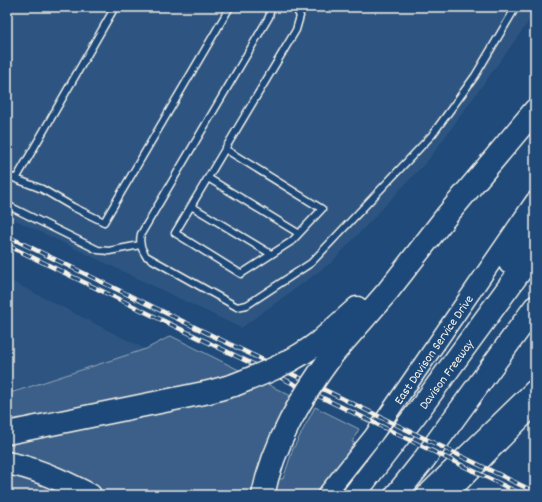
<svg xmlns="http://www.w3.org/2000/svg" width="542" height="502" viewBox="0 0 542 502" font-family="Dekko,sans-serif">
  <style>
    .built { fill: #2d5581 }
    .green { fill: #3a5f88; stroke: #97a8b8 }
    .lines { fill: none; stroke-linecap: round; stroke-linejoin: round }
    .service-casing { stroke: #f4f1e8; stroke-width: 9 }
    .secondary-casing { stroke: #f4f1e8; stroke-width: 20 }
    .motorway-casing { stroke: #f4f1e8; stroke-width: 25 }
    .service { stroke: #1f4a7a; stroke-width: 6 }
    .secondary { stroke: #1f4a7a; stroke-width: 17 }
    .motorway { stroke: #1f4a7a; stroke-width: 22 }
    .rail-casing { stroke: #f4f1e8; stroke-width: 4.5 }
    .rail { stroke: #1f4a7a; stroke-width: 3; stroke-dasharray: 9; stroke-linecap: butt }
    .motorway-bridge-casing { stroke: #f4f1e8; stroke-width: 25; stroke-linecap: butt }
    .motorway-bridge { stroke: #1f4a7a; stroke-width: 22 }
    .labels { text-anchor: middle; stroke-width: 3; stroke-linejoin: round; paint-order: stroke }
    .street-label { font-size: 13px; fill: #f4f1e8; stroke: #1f4a7a }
  </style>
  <rect width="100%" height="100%" fill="#1f4a7a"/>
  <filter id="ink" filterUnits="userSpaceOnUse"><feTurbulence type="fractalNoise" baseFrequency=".025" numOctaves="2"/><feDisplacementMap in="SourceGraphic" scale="8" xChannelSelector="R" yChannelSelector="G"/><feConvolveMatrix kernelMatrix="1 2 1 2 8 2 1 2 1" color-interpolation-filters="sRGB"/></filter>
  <g filter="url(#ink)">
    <!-- built -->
    <path class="built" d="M7 7H535V13L429 159 332 262 241 328 7 216Z
      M7 279 147 350 7 392Z"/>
    <!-- green -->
    <path class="green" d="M171 336 295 398 261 477 283 479 293 449 315 407 359 429 352 442 358 445 316 495H107L98 489 7 454V394L146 349Z
      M7 473 44 483 70 495H7Z"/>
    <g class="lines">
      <defs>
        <path id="service" d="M271 7 269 17 141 234C139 243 141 248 146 256L237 307 247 305 311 263 432 135 475 76 516 7
          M225 149 322 209 292 241 241 274 175 233 296 30 300 16 295 7
          M7 175 16 179 115 7
          M208 178 298 233
          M16 179 42 189 73 207 104 222 230 7
          M7 205 98 250 109 251 140 245
          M191 206 271 254"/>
        <g id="secondary">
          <path id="s1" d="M326 495 373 436 535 200"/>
          <path d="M448 495 535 406"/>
        </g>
        <g id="motorway">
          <path d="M510 263 535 226"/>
          <path d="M319 342 357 308"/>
          <path d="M333 354 388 291 448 214 535 110"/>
          <path d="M7 433 209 392 234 385"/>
          <path d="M7 463C36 468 64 481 90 495"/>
          <path id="s2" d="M354 495 419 410 535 251"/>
          <path d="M396 495 423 461 535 307"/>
          <path d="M428 495 535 391"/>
        </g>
      </defs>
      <!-- service casing -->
      <use href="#service" class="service-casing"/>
      <!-- secondary casing -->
      <use href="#secondary" class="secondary-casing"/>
      <!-- motorway casing -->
      <use href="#motorway" class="motorway-casing"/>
      <!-- service -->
      <use href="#service" class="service"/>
      <!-- secondary -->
      <use href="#secondary" class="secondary"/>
      <!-- motorway -->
      <use href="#motorway" class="motorway"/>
      <defs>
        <path id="rail" d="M7 236 535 492
          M7 245 523 495"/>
      </defs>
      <!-- rail casing -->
      <use href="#rail" class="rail-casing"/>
      <!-- rail -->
      <use href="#rail" class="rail"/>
      <defs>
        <path id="motorway-bridge" d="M234 385C265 373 293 362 319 342
          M263 495C274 442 302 396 333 354"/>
      </defs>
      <!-- motorway-bridge casing -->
      <use href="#motorway-bridge" class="motorway-bridge-casing"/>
      <!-- motorway-bridge -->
      <use href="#motorway-bridge" class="motorway-bridge"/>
    </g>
  </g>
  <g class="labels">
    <!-- street labels -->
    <g class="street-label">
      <text dy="5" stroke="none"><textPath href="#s1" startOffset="181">East Davison Service Drive</textPath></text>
      <text dy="5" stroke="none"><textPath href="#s2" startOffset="152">Davison Freeway</textPath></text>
    </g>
  </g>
  <!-- margin -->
  <rect width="542" height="502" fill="none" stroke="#1f4a7a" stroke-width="24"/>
  <rect x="12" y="12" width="518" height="478" fill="none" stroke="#f4f1e8" stroke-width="1.5" filter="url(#ink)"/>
</svg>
